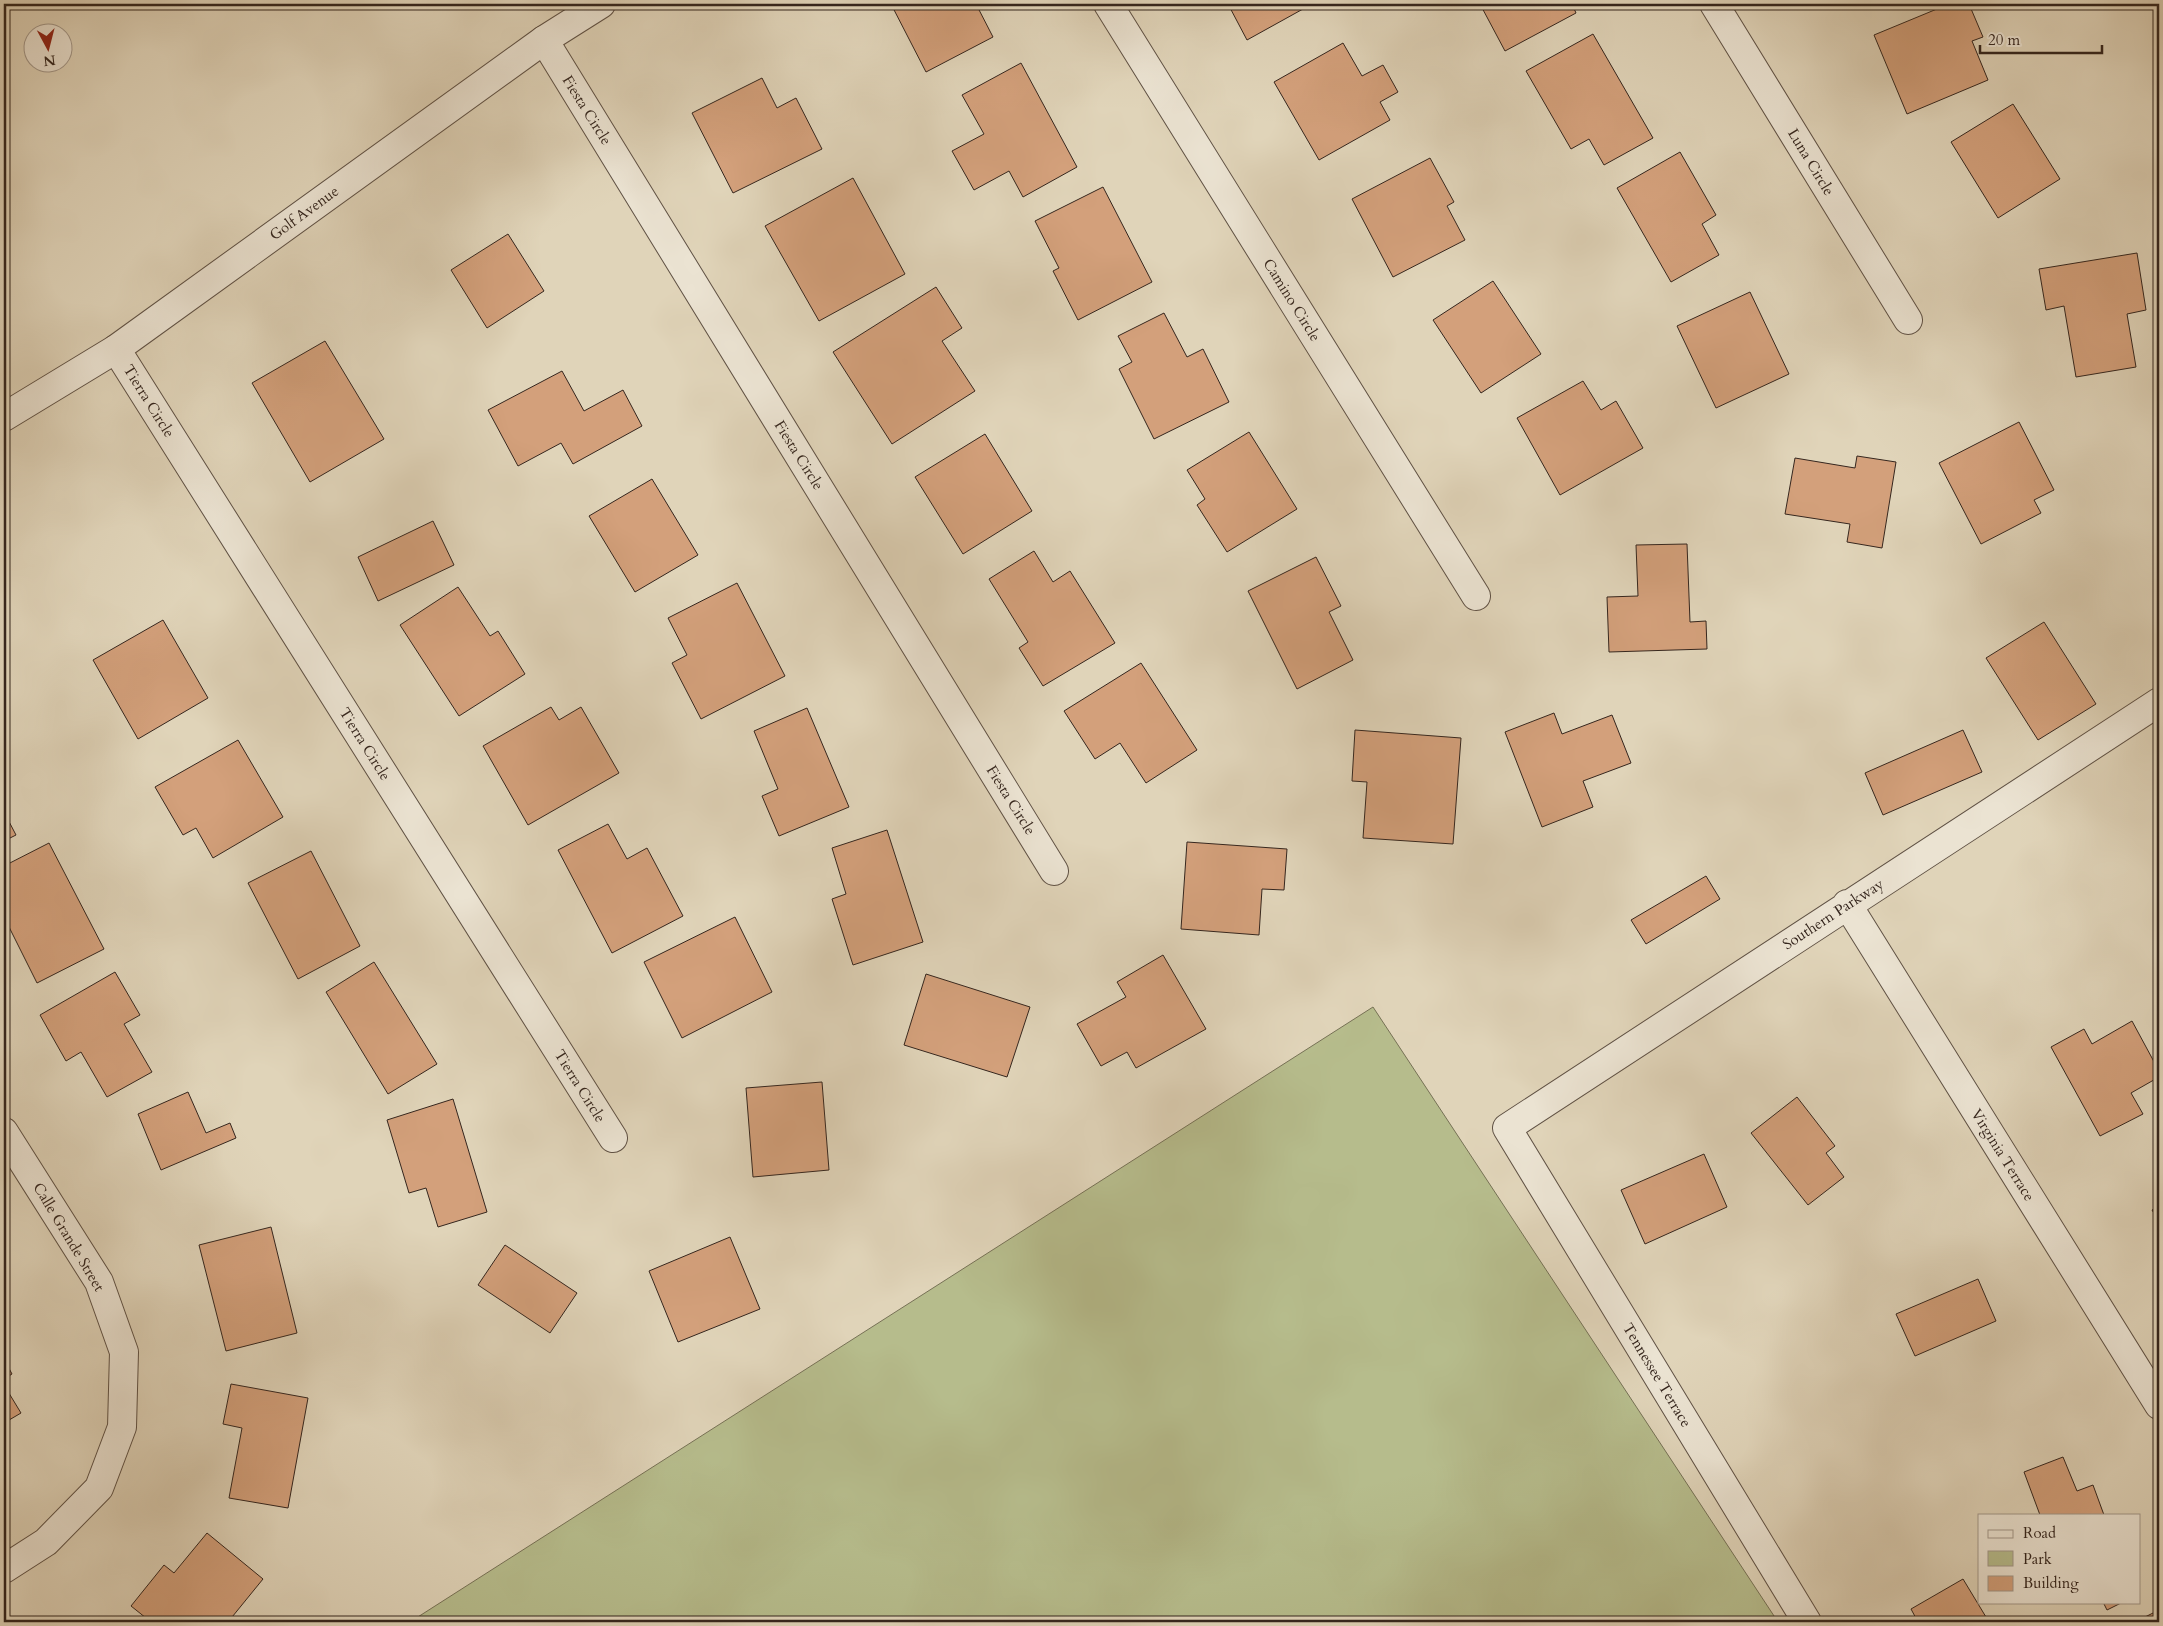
<svg xmlns="http://www.w3.org/2000/svg" width="2163" height="1626" viewBox="0 0 2163 1626" font-family="Cardo,serif">
  <style>
    .green { fill: #b6bc8c; stroke: #767155 }
    .building { fill: #d3a07b; stroke: #35261e }
    .lines { fill: none; stroke-linecap: round; stroke-linejoin: round }
    .minor-casing { stroke: #605245; stroke-width: 30 }
    .tertiary-casing { stroke: #605245; stroke-width: 30 }
    .minor { stroke: #ebe3d2; stroke-width: 28 }
    .tertiary { stroke: #ebe3d2; stroke-width: 28 }
    .labels { text-anchor: middle; stroke-width: 4; stroke-linejoin: round; paint-order: stroke }
    .street-label { font-size: 15px; fill: #35261e; stroke: #ebe3d2 }
  </style>
  <rect width="100%" height="100%" fill="#e0d4b9"/>
  <filter id="stains"><feTurbulence type="fractalNoise" baseFrequency=".004" numOctaves="4"/><feColorMatrix values="0 0 0 0 .2 0 0 0 0 .09 0 0 0 0 .02 0 0 0 .5 -.17"/></filter>
  <radialGradient id="worn" r=".72"><stop offset=".6" stop-color="#630" stop-opacity="0"/><stop offset="1" stop-color="#630" stop-opacity=".3"/></radialGradient>
  <!-- green -->
  <path class="green" d="M1373 1007 1778 1622H410Z"/>
  <!-- building -->
  <path class="building" d="M891 4H976L993 37 926 72Z
    M1228 4H1312L1247 40Z
    M1480 4H1572L1576 13 1505 51Z
    M1949 4H1969L1983 37 1972 41 1988 80 1907 114 1874 35Z
    M1593 34 1653 138 1604 165 1589 139 1571 149 1526 71Z
    M1343 43 1362 76 1383 65 1398 92 1380 102 1390 120 1319 160 1274 82Z
    M1021 63 1077 167 1023 197 1009 171 974 190 952 151 984 134 962 95Z
    M762 78 777 108 796 98 822 149 733 193 692 113Z
    M2013 104 2060 179 1998 218 1951 142Z
    M1680 152 1716 215 1702 224 1719 255 1671 282 1617 188Z
    M1430 158 1454 202 1447 206 1465 240 1393 277 1352 199Z
    M853 178 905 274 819 321 765 226Z
    M1103 187 1152 282 1078 320 1053 271 1059 268 1035 221Z
    M508 234 544 291 487 328 451 270Z
    M2137 253 2146 310 2127 314 2136 367 2076 377 2064 306 2046 310 2039 269Z
    M1493 281 1541 354 1481 393 1433 320Z
    M936 287 962 328 942 341 975 391 892 444 833 352Z
    M1750 292 1789 374 1716 408 1677 326Z
    M1164 313 1187 357 1203 349 1229 402 1154 439 1119 369 1132 362 1118 336Z
    M325 341 384 439 310 482 252 383Z
    M562 371 584 411 623 390 642 426 573 464 561 443 518 466 488 410Z
    M1583 381 1601 410 1616 401 1643 448 1560 495 1517 418Z
    M2019 422 2054 490 2034 500 2041 513 1981 544 1939 463Z
    M1249 432 1297 509 1227 552 1197 505 1205 499 1187 470Z
    M985 434 1032 511 963 554 915 477Z
    M1857 456 1896 462 1882 548 1847 542 1850 524 1785 514 1795 458 1855 468Z
    M652 479 698 555 635 592 589 516Z
    M433 521 454 565 378 601 358 557Z
    M1687 544 1690 622 1706 621 1707 649 1609 652 1607 597 1638 596 1636 545Z
    M1034 551 1053 582 1070 571 1115 643 1043 686 1019 648 1028 642 989 579Z
    M1316 557 1341 606 1329 612 1353 660 1297 689 1248 591Z
    M737 583 785 676 701 719 672 663 687 655 668 618Z
    M458 587 490 636 498 631 525 674 459 716 400 625Z
    M163 620 208 698 138 739 93 660Z
    M2044 622 2096 704 2038 740 1986 658Z
    M1141 663 1197 750 1146 783 1120 743 1095 759 1064 711Z
    M551 707 559 720 581 707 619 773 528 825 483 746Z
    M807 708 849 807 779 836 762 796 778 789 754 731Z
    M1554 713 1562 734 1612 715 1631 763 1583 781 1593 807 1542 827 1505 732Z
    M1355 730 1461 738 1453 844 1363 838 1367 782 1352 781Z
    M1963 730 1982 772 1883 815 1865 773Z
    M238 740 283 817 213 858 196 828 183 835 155 787Z
    M4 812 16 835 4 841Z
    M608 824 627 859 647 848 683 916 612 953 558 850Z
    M887 830 923 942 853 965 832 899 846 894 832 848Z
    M1187 842 1287 849 1284 890 1262 889 1259 935 1181 929Z
    M49 843 104 949 37 983 4 917V866Z
    M311 851 360 946 298 979 248 883Z
    M1706 876 1720 899 1646 944 1631 920Z
    M735 917 772 992 682 1038 644 962Z
    M1163 955 1206 1029 1136 1068 1127 1052 1101 1066 1077 1024 1126 997 1117 982Z
    M374 962 437 1064 388 1094 326 992Z
    M115 972 140 1015 124 1024 152 1072 107 1097 81 1052 66 1061 40 1015Z
    M926 974 1030 1007 1007 1077 904 1045Z
    M2132 1021 2159 1071V1077L2131 1093 2143 1114 2100 1136 2051 1047 2084 1029 2092 1044Z
    M822 1082 829 1170 753 1177 746 1088Z
    M188 1092 206 1133 230 1123 236 1138 161 1170 138 1114Z
    M1797 1097 1835 1146 1826 1153 1844 1177 1808 1205 1751 1133Z
    M453 1099 487 1212 438 1227 426 1188 409 1193 387 1120Z
    M1704 1154 1727 1207 1645 1244 1621 1190Z
    M2159 1206V1222L2152 1210Z
    M271 1227 297 1333 226 1351 199 1245Z
    M730 1237 760 1309 678 1342 649 1271Z
    M505 1245 577 1293 550 1333 478 1285Z
    M1978 1279 1996 1321 1915 1356 1896 1314Z
    M4 1359 12 1374 4 1379Z
    M231 1384 308 1398 288 1508 229 1498 242 1428 223 1424Z
    M4 1385 21 1413 4 1423Z
    M2063 1457 2077 1491 2093 1485 2104 1515H2040L2024 1472Z
    M207 1533 263 1579 228 1622H151L131 1606 164 1565 174 1573Z
    M1963 1579 1989 1622H1918L1911 1609Z
    M2103 1602H2123L2107 1610Z
    M2159 1610V1622H2135Z"/>
  <g class="lines">
    <defs>
      <path id="minor" d="M1108 4 1476 596
        M1714 4 1908 320
        M544 40 1054 871
        M116 349 613 1138
        M1847 904 2159 1405
        M1807 1622 1507 1128 2159 702"/>
      <path id="tertiary" d="M4 417 116 349 544 40 601 4
        M4 1132 99 1282 124 1352 122 1427 99 1488 46 1542 4 1569"/>
    </defs>
    <!-- minor casing -->
    <use href="#minor" class="minor-casing"/>
    <!-- tertiary casing -->
    <use href="#tertiary" class="tertiary-casing"/>
    <!-- minor -->
    <use href="#minor" class="minor"/>
    <!-- tertiary -->
    <use href="#tertiary" class="tertiary"/>
  </g>
  <g class="labels">
    <!-- street labels -->
    <g class="street-label">
      <text transform="translate(587 110) rotate(58)" y="5">Fiesta Circle</text>
      <text transform="translate(1811 162) rotate(59)" y="5">Luna Circle</text>
      <text transform="translate(304 213) rotate(-36)" y="5">Golf Avenue</text>
      <text transform="translate(1292 300) rotate(58)" y="5">Camino Circle</text>
      <text transform="translate(149 401) rotate(58)" y="5">Tierra Circle</text>
      <text transform="translate(799 455) rotate(58)" y="5">Fiesta Circle</text>
      <text transform="translate(365 744) rotate(58)" y="5">Tierra Circle</text>
      <text transform="translate(1011 800) rotate(58)" y="5">Fiesta Circle</text>
      <text transform="translate(1833 914) rotate(-33)" y="5">Southern Parkway</text>
      <text transform="translate(580 1086) rotate(58)" y="5">Tierra Circle</text>
      <text transform="translate(2003 1155) rotate(58)" y="5">Virginia Terrace</text>
      <text transform="translate(69 1237) rotate(59)" y="5">Calle Grande Street</text>
      <text transform="translate(1657 1375) rotate(59)" y="5">Tennessee Terrace</text>
    </g>
  </g>
  <!-- margin -->
  <rect width="2163" height="1626" fill="none" stroke="#e0d4b9" stroke-width="20"/>
  <rect x="5" y="5" width="2153" height="1616" fill="none" stroke="#35261e" stroke-width="2.5"/>
  <rect x="10" y="10" width="2143" height="1606" fill="none" stroke="#35261e"/>
  <!-- legend -->
  <rect x="1978" y="1514" width="162" height="90" fill="#ebe3d2" stroke="#a2978a"/>
  <rect x="1988" y="1530" width="25" height="8" fill="#ebe3d2" stroke="#a2978a"/>
  <text x="2023" y="1538" font-size="15" fill="#35261e">Road</text>
  <rect x="1988" y="1551" width="25" height="15" fill="#b6bc8c" stroke="#a2978a"/>
  <text x="2023" y="1564" font-size="15" fill="#35261e">Park</text>
  <rect x="1988" y="1576" width="25" height="15" fill="#d3a07b" stroke="#a2978a"/>
  <text x="2023" y="1588" font-size="15" fill="#35261e">Building</text>
  <!-- north arrow -->
  <g transform="translate(48 48) rotate(173)"><circle r="24" fill="#ebe3d2" stroke="#a2978a"/>
  <path d="M0-4L9 19L0 12L-9 19Z" fill="#8f2418"/>
  <text y="-8" font-size="14" font-weight="bold" text-anchor="middle" fill="#35261e">N</text>
  </g>
  <!-- scale -->
  <path d="M1980 45v8h122v-8" fill="none" stroke="#35261e" stroke-width="2.5"/>
  <text x="1988" y="45" font-size="15" fill="#35261e" stroke="#ebe3d2" stroke-width="4" paint-order="stroke">20 m</text>
  <rect width="100%" height="100%" filter="url(#stains)"/>
  <rect width="100%" height="100%" fill="url(#worn)"/>
</svg>
